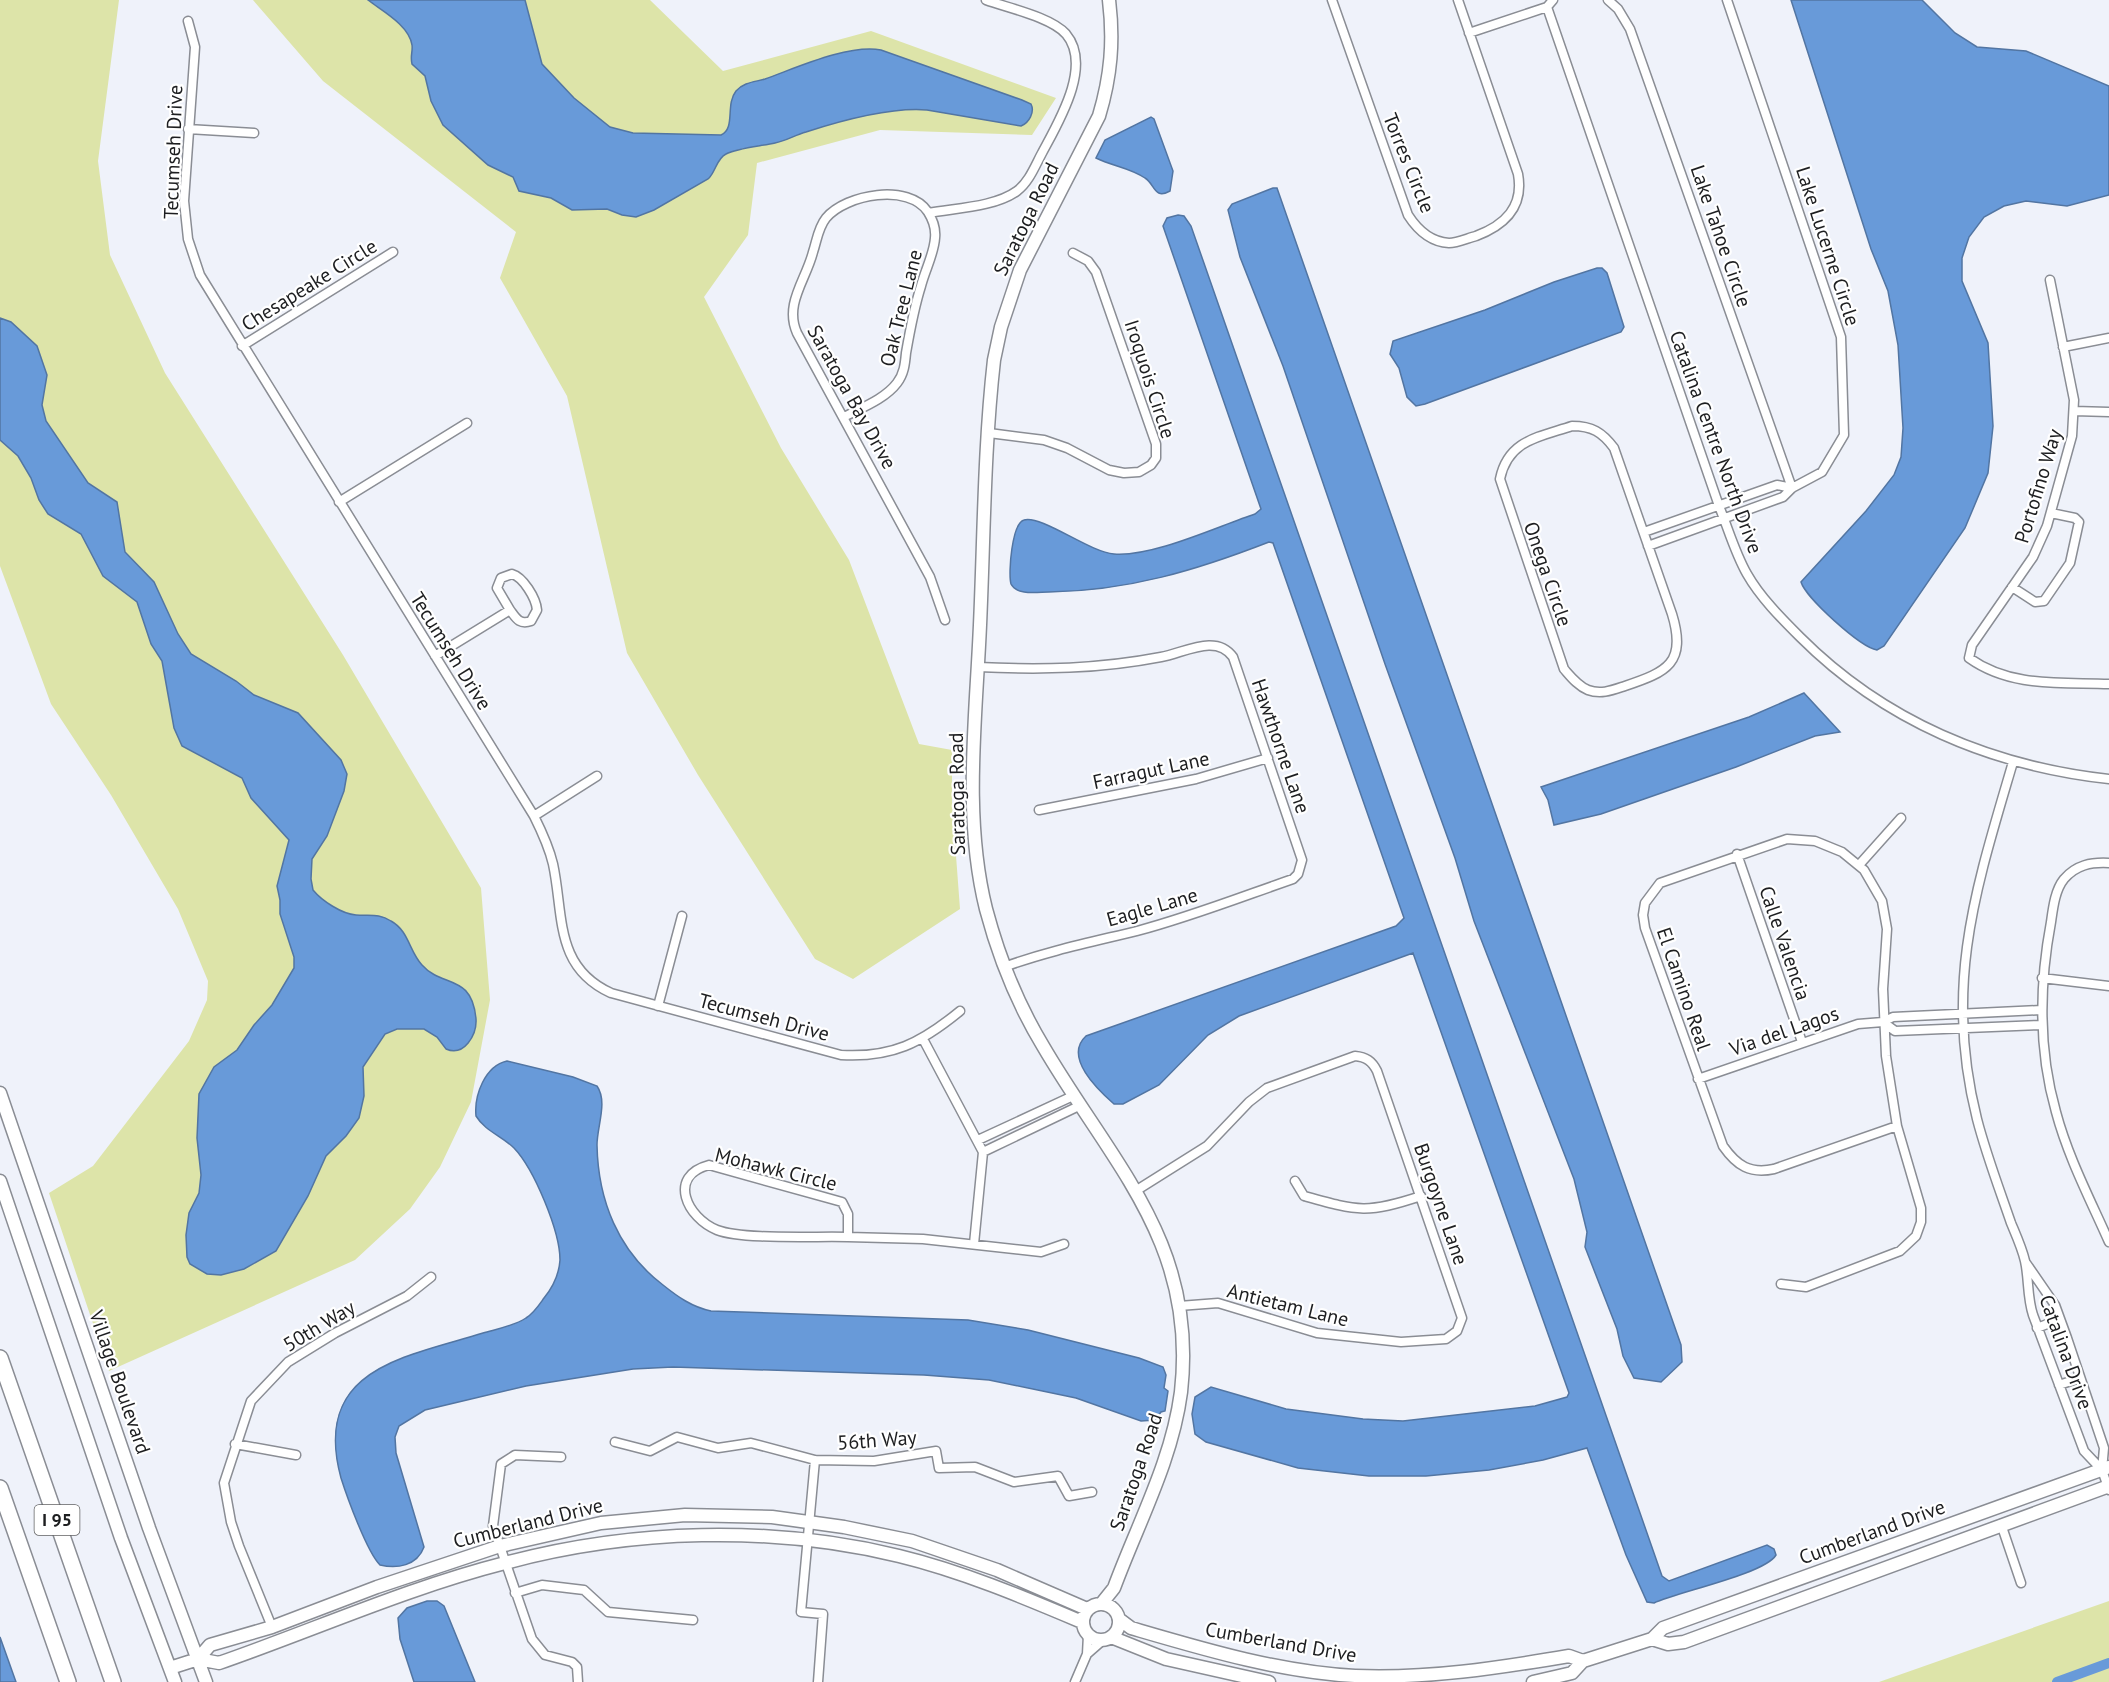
<svg xmlns="http://www.w3.org/2000/svg" width="2109" height="1682" viewBox="0 0 2109 1682" font-family="'PT Sans',sans-serif">
  <style>
    .green { fill: #dde4a9 }
    .water { fill: #689ad9; stroke: #5275a2; stroke-width: 1.5 }
    .lines { fill: none; stroke-linecap: round; stroke-linejoin: round }
    .canal { stroke: #689ad9; stroke-width: 10 }
    .street-casing { stroke: #8a8d94; stroke-width: 11 }
    .secondary-casing { stroke: #8a8d94; stroke-width: 15 }
    .highway-casing { stroke: #8a8d94; stroke-width: 18 }
    .street { stroke: #fff; stroke-width: 8 }
    .secondary { stroke: #fff; stroke-width: 12 }
    .highway { stroke: #fff; stroke-width: 15 }
    .labels { text-anchor: middle; stroke-width: 4.5; stroke-linejoin: round; paint-order: stroke }
    .shield { fill: #fff; stroke: #616263; stroke-width: 1.5 }
    .shield-label { font-size: 18px; font-weight: bold; fill: #1d1e20 }
    .street-label { font-size: 20px; fill: #1d1e20; stroke: #fff }
  </style>
  <rect width="100%" height="100%" fill="#eff2fa"/>
  <!-- green -->
  <path class="green" d="M0 0H119L98 161 110 255 165 373 343 655 481 888 490 1000 471 1102 440 1167 410 1209 355 1260 109 1371 49 1193 93 1166 189 1041 207 1000 208 981 178 909 111 795 51 704 0 566Z
    M253 0H650L723 71 871 31 1056 98 1032 135 880 130 757 163 748 235 704 297 781 448 849 560 919 744 952 750V802L960 909 853 979 815 959 698 775 627 653 567 396 500 278 516 232 323 81Z
    M2109 1601V1682H1879Z"/>
  <!-- water -->
  <path class="water" d="M368 0H525L542 64 574 98 610 127 633 133 721 135C736 128 725 105 736 91 744 82 755 82 765 79 796 68 848 44 881 50L1022 100 1031 104C1035 112 1029 123 1021 126L927 110C892 107 840 121 806 132 795 135 786 141 775 143 762 146 737 148 726 154 716 159 716 172 708 179L654 210 636 217 622 215 607 209 572 210 551 198 519 191 513 177 488 165 443 125 431 101 425 76 412 64C410 56 413 51 412 45 409 25 382 11 368 0Z
    M1791 0H1922L1955 33 1977 47 2026 51 2109 86V195L2067 206 2026 201 2004 206 1984 217 1969 237 1962 258V281L1988 343 1993 426 1988 473 1965 528 1884 646 1877 650C1860 647 1806 598 1801 582L1866 511 1894 475 1901 457 1903 428 1898 345 1888 291 1871 249Z
    M1151 117 1154 119 1173 171 1170 191C1154 200 1155 184 1145 178 1131 168 1112 166 1096 158L1105 140Z
    M1273 188H1277L1681 1345 1682 1362 1661 1382 1634 1378 1623 1356 1617 1329 1585 1247 1587 1232 1574 1179 1474 921 1455 858 1385 664 1283 366 1240 257 1228 210 1232 204Z
    M1178 215 1184 216 1191 226 1662 1576 1669 1581 1767 1545 1774 1549 1776 1555C1765 1574 1677 1592 1654 1603L1647 1602 1626 1555 1587 1448 1543 1460 1489 1470 1426 1476H1369L1298 1468 1206 1442 1195 1434 1192 1414 1195 1397 1211 1387 1286 1409 1363 1419 1403 1421 1535 1406 1567 1397 1569 1393 1413 953 1239 1016 1208 1035 1159 1085 1123 1104H1114C1098 1090 1063 1057 1086 1036L1396 926 1404 918 1273 543 1269 542C1197 570 1128 591 1049 592 1038 592 1017 596 1011 584 1008 573 1012 523 1024 520 1042 515 1089 552 1114 554 1153 557 1216 527 1255 514L1261 509 1163 226 1167 218Z
    M1597 268H1602L1607 273 1624 327 1621 332 1425 404 1416 406 1407 397 1399 368 1390 354 1393 341 1485 310 1554 282Z
    M0 318 11 322 37 346 47 375 42 405 46 421 88 483 117 502 125 552 154 582 178 634 191 654 236 681 254 695 298 713 341 760 347 774 344 791 327 836 312 859 311 879 313 890C322 901 342 914 356 915 370 916 379 913 391 921 409 931 409 951 422 965 442 988 472 973 476 1019 477 1035 464 1057 446 1049L437 1037 424 1029H397L385 1034 363 1067 364 1096 359 1118 346 1136 326 1156 308 1196 276 1251 244 1269 221 1275 207 1274 190 1264 187 1257 186 1235 189 1213 199 1193 201 1175 197 1138 199 1094 214 1067 237 1050 254 1025 272 1005 294 968V957L280 914V900L277 886 289 840 251 798 242 778 182 746 174 728 162 661 151 644 137 602 103 576 81 534 48 514 39 500 31 478 18 456 0 440Z
    M1804 693 1840 732 1815 736 1736 767 1601 814 1554 825 1548 800 1541 787 1749 717Z
    M507 1061 573 1077 597 1086C608 1102 597 1126 597 1145 598 1200 618 1251 663 1285 678 1297 692 1307 711 1311L968 1320 1028 1330 1139 1358 1163 1367 1166 1375 1164 1388 1168 1391 1165 1411 1161 1412 1155 1420 1141 1421 1076 1398 989 1380 924 1375 673 1367 633 1369 526 1386 425 1410 399 1426 395 1437 396 1453 424 1547C417 1566 397 1569 380 1565 367 1552 347 1497 341 1478 311 1368 406 1357 483 1333 497 1329 514 1326 526 1318 534 1313 539 1305 544 1298 553 1287 559 1275 560 1260 560 1231 534 1169 514 1148 502 1136 485 1131 476 1116 474 1095 485 1066 507 1061Z
    M427 1601H437L444 1606 475 1682H414L400 1639 398 1618 407 1608Z
    M0 1637 16 1682H0Z"/>
  <g class="lines">
    <!-- canal -->
    <path class="canal" d="M2057 1682 2109 1663"/>
    <defs>
      <path id="street" d="M1332 0 1408 215C1417 229 1431 242 1449 243 1457 243 1468 238 1476 236 1505 225 1524 207 1518 174L1458 0
        M1608 0 1618 9 1630 29 1792 488
        M1547 7 1719 506C1728 528 1735 553 1747 574 1760 597 1781 618 1800 637 1884 721 1991 766 2109 779
        M188 21 195 47 184 201 188 239 200 275 534 816C542 832 549 847 553 864 564 915 554 967 611 993L841 1055C892 1058 921 1043 960 1011
        M1469 33 1547 7 1553 0
        M188 129 254 133
        M929 213C956 208 995 207 1017 191 1029 182 1035 166 1042 153 1058 123 1093 66 1066 34 1051 17 1008 8 986 0
        M2050 280 2074 400 2072 436 2047 526 2033 557 1972 645 1969 658C2011 688 2061 682 2109 684
        M242 346 393 252
        M2063 347 2109 338
        M2074 411 2109 412
        M844 417C861 408 885 399 897 383 904 374 905 364 906 353 910 330 914 308 921 286 925 270 934 254 935 238 936 229 933 220 928 212 909 183 846 194 826 218 818 228 817 240 813 252 806 280 784 304 797 333L930 577 945 620
        M1572 426C1592 426 1602 432 1614 448L1672 614C1687 663 1667 672 1625 686 1613 690 1601 695 1588 690 1578 686 1571 677 1564 669L1500 479C1508 440 1539 437 1572 426Z
        M989 433 1044 440 1067 448 1109 470 1124 473 1139 472 1151 465 1156 458V444L1096 272 1088 261 1073 253
        M339 502 467 423
        M1644 532 1777 485 1792 488
        M1648 546 1783 497 1792 488 1822 472 1844 435 1841 337 1727 0
        M2012 587 2035 602 2044 601 2070 563 2079 522 2075 518 2051 513
        M435 656 510 610 497 588 501 578 512 574C523 577 536 598 537 610L531 621C519 625 516 618 510 610
        M978 667C1040 670 1099 669 1161 657 1184 653 1216 633 1233 657L1302 860 1298 874 1293 879C1241 897 1190 917 1137 931 1092 942 1048 951 1004 967
        M2013 762C1976 888 1943 985 1977 1119 1986 1154 1999 1188 2011 1223 2016 1235 2022 1248 2025 1261 2029 1279 2027 1297 2033 1315L2084 1451 2102 1470 2109 1490
        M1039 810 1196 779 1268 758
        M534 816 597 776
        M1737 854 1802 1042
        M2109 863C2091 862 2076 865 2064 879 2055 890 2053 908 2051 922 2039 986 2038 1049 2056 1112 2068 1157 2090 1199 2109 1242
        M1859 865 1901 818
        M2042 978 2109 986
        M658 1006 682 916
        M1883 1022 1895 1031 2041 1025
        M923 1039 983 1152 974 1244
        M1698 1079 1858 1024 1883 1022 1893 1017 2041 1010
        M978 1140 1075 1095
        M983 1152 1081 1105
        M709 1165 842 1202 848 1214V1237C816 1236 743 1240 717 1230 687 1218 667 1176 709 1165Z
        M1295 1181 1304 1196C1358 1211 1367 1214 1421 1196
        M1137 1190 1207 1146 1249 1102 1267 1088 1355 1056C1366 1057 1372 1061 1377 1071L1462 1318 1457 1331 1446 1339 1401 1342 1317 1333 1218 1303 1179 1306
        M848 1237 923 1239 1041 1252 1064 1244
        M2026 1263 2055 1305 2067 1338 2104 1448 2102 1470
        M1781 1284 1806 1287 1900 1251 1916 1236 1921 1222V1208L1897 1126 1886 1056 1883 989 1887 929 1882 901 1864 870 1842 852 1815 841 1787 839 1660 883 1645 903 1643 915 1645 928 1723 1146C1737 1166 1750 1174 1774 1169L1897 1126
        M2037 1328 2060 1319
        M2059 1385 2080 1378
        M615 1442 650 1451 677 1437 718 1448 751 1443 815 1460 874 1461 936 1451 939 1468 975 1467 1014 1482 1058 1476 1069 1496 1092 1492
        M235 1444 296 1455
        M561 1457 515 1455 501 1464 493 1526 532 1639 545 1655 572 1662 577 1667 578 1682
        M815 1460 801 1612 823 1614 818 1682
        M2001 1524 2021 1583
        M515 1593 542 1585 584 1590 608 1612 693 1620
        M272 1627 239 1546 231 1522 224 1483 251 1401 288 1362 335 1333 407 1296 431 1277
        M1087 1654 1103 1640
        M1075 1682 1087 1654 1088 1635"/>
      <path id="secondary" d="M0 1093 149 1528 206 1682
        M0 1181 121 1538 175 1682
        M1102 1603 1114 1588C1138 1523 1172 1461 1181 1392 1198 1243 1112 1164 1043 1046 1017 1003 999 958 986 909 963 817 976 719 980 625 984 537 984 448 994 360L1001 327 1020 270 1099 116C1111 76 1114 41 1109 0
        M1083 1622a18 18 0 1 1 36 0a18 18 0 1 1-36 0Z
        M1119 1619 1131 1628C1203 1649 1279 1672 1355 1676 1427 1679 1498 1668 1569 1656L1583 1661
        M1111 1637 1166 1659 1269 1682
        M1652 1639 1668 1644 1684 1642 2109 1486
        M198 1659 219 1663C314 1630 407 1588 505 1563 632 1529 771 1525 899 1556 961 1571 1023 1597 1082 1622
        M170 1668 198 1659 210 1645 272 1627 377 1587 500 1546 601 1523 685 1515 772 1517 844 1527 912 1541 997 1570 1087 1609
        M1533 1682 1572 1673 1583 1661 1652 1639 1663 1628 2109 1467"/>
      <path id="highway" d="M0 1358 113 1682
        M0 1488 68 1682"/>
    </defs>
    <!-- street casing -->
    <use href="#street" class="street-casing"/>
    <!-- secondary casing -->
    <use href="#secondary" class="secondary-casing"/>
    <!-- highway casing -->
    <use href="#highway" class="highway-casing"/>
    <!-- street -->
    <use href="#street" class="street"/>
    <!-- secondary -->
    <use href="#secondary" class="secondary"/>
    <!-- highway -->
    <use href="#highway" class="highway"/>
  </g>
  <g class="labels">
    <!-- shield labels -->
    <rect class="shield" x="34.5" y="1505" width="45" height="30" rx="4.5"/>
    <g class="shield-label">
      <text x="57" y="1526">I 95</text>
    </g>
    <!-- street labels -->
    <g class="street-label">
      <text transform="translate(173 152) rotate(-88)" y="7">Tecumseh Drive</text>
      <text transform="translate(1409 163) rotate(68)" y="7">Torres Circle</text>
      <text transform="translate(1026 219) rotate(-64)" y="7">Saratoga Road</text>
      <text transform="translate(1721 236) rotate(71)" y="7">Lake Tahoe Circle</text>
      <text transform="translate(1828 246) rotate(72)" y="7">Lake Lucerne Circle</text>
      <text transform="translate(309 285) rotate(-32)" y="7">Chesapeake Circle</text>
      <text transform="translate(901 308) rotate(-76)" y="7">Oak Tree Lane</text>
      <text transform="translate(1150 379) rotate(72)" y="7">Iroquois Circle</text>
      <text transform="translate(852 397) rotate(61)" y="7">Saratoga Bay Drive</text>
      <text transform="translate(1716 442) rotate(70)" y="7">Catalina Centre North Drive</text>
      <text transform="translate(2038 486) rotate(-73)" y="7">Portofino Way</text>
      <text transform="translate(1548 574) rotate(71)" y="7">Onega Circle</text>
      <text transform="translate(451 651) rotate(58)" y="7">Tecumseh Drive</text>
      <text transform="translate(1281 746) rotate(71)" y="7">Hawthorne Lane</text>
      <text transform="translate(1151 770) rotate(-12)" y="7">Farragut Lane</text>
      <text transform="translate(957 794) rotate(-91)" y="7">Saratoga Road</text>
      <text transform="translate(1152 907) rotate(-16)" y="7">Eagle Lane</text>
      <text transform="translate(1785 943) rotate(71)" y="7">Calle Valencia</text>
      <text transform="translate(1684 989) rotate(71)" y="7">El Camino Real</text>
      <text transform="translate(764 1017) rotate(15)" y="7">Tecumseh Drive</text>
      <text transform="translate(1784 1031) rotate(-19)" y="7">Via del Lagos</text>
      <text transform="translate(776 1169) rotate(14)" y="7">Mohawk Circle</text>
      <text transform="translate(1441 1204) rotate(71)" y="7">Burgoyne Lane</text>
      <text transform="translate(1288 1305) rotate(14)" y="7">Antietam Lane</text>
      <text transform="translate(319 1326) rotate(-31)" y="7">50th Way</text>
      <text transform="translate(2066 1352) rotate(70)" y="7">Catalina Drive</text>
      <text transform="translate(120 1382) rotate(71)" y="7">Village Boulevard</text>
      <text transform="translate(877 1440) rotate(-4)" y="7">56th Way</text>
      <text transform="translate(1136 1472) rotate(-71)" y="7">Saratoga Road</text>
      <text transform="translate(528 1523) rotate(-14)" y="7">Cumberland Drive</text>
      <text transform="translate(1872 1532) rotate(-20)" y="7">Cumberland Drive</text>
      <text transform="translate(1281 1642) rotate(10)" y="7">Cumberland Drive</text>
    </g>
  </g>
</svg>
